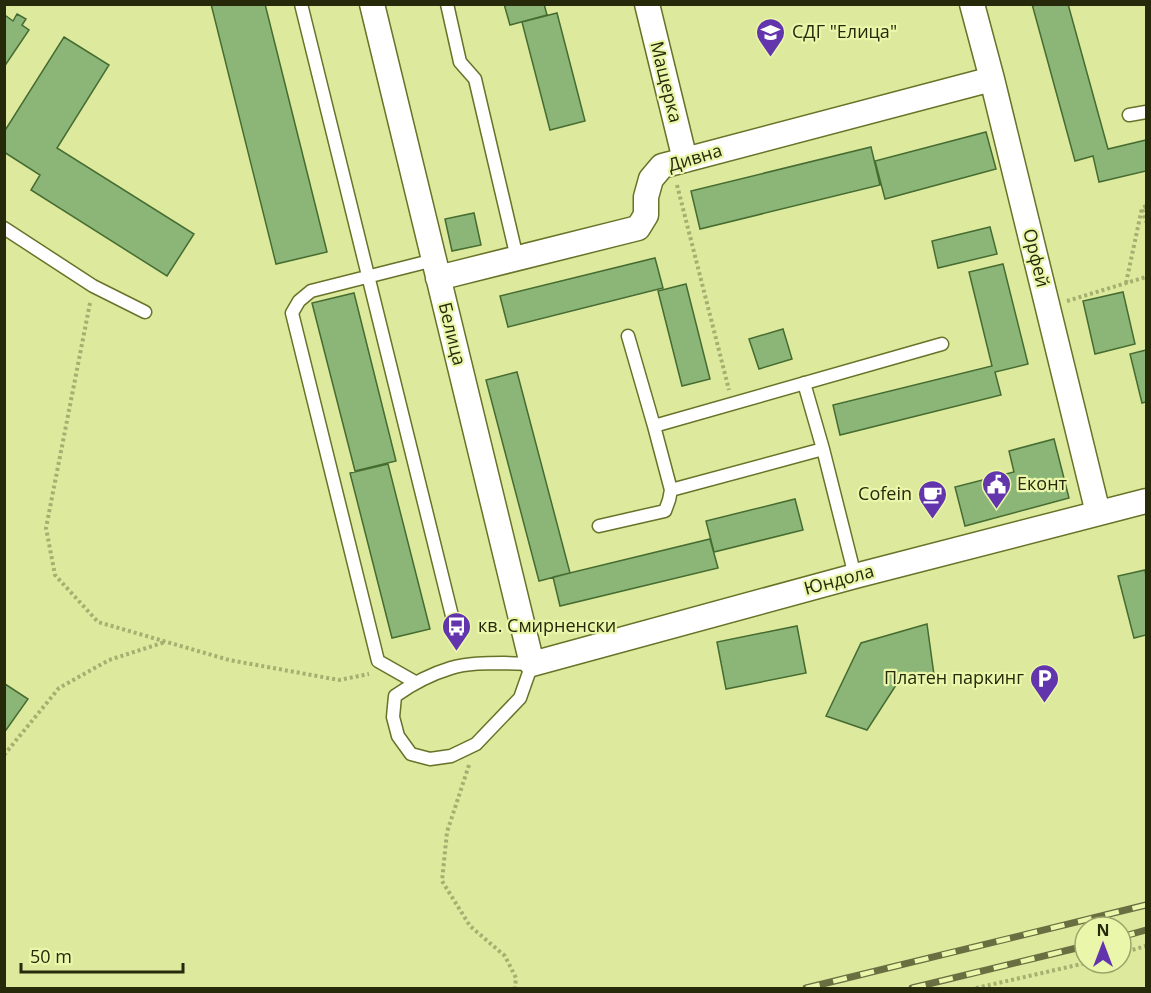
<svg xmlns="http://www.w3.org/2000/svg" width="1151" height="993" viewBox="0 0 1151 993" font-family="'Open Sans',sans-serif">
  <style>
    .building { fill: #8cb678; stroke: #466c31; stroke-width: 1.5 }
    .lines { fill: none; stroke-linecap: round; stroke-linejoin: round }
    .lane-casing { stroke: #697228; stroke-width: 15 }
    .street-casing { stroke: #697228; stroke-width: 27 }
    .path { stroke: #a5af70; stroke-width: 4; stroke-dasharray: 3 3; stroke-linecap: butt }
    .lane { stroke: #fff; stroke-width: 12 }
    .street { stroke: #fff; stroke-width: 24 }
    .rail-casing { stroke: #696f40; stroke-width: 7 }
    .rail { stroke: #eaf6aa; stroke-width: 4.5; stroke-dasharray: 14; stroke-linecap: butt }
    .labels { text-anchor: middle; stroke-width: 4.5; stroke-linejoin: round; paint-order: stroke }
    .poi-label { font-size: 18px; fill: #26290a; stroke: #eaf6aa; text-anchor: start }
    .street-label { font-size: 18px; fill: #26290a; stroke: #eaf6aa }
  </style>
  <rect width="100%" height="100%" fill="#dde99d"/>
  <!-- building -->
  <path class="building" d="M211 4H265L327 252 276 264Z
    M504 4H544L547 15 510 25Z
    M1032 4H1068L1108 149 1146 140V171L1099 182 1093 156 1075 161Z
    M557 13 585 121 550 130 522 22Z
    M17 14 26 19 22 25 29 30 4 67V18L6 16 13 21Z
    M64 37 109 65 57 148 194 234 167 276 31 190 40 175 4 152V132Z
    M986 132 996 169 885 199 875 161Z
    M871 147 880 185 700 229 691 191Z
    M474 213 481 245 452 251 445 219Z
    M990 227 997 254 938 268 932 241Z
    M655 258 663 288 508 327 500 296Z
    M1003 264 1028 364 995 372 1001 395 840 435 833 405 992 366 969 272Z
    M686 284 710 379 682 386 658 291Z
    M1123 292 1135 344 1095 354 1083 301Z
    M354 293 396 461 355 471 312 303Z
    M783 329 792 359 759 369 749 339Z
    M1146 350V402L1142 403 1130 354Z
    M517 372 570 573 539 581 486 380Z
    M1054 439 1069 498 965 526 955 487 1014 472 1009 451Z
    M388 464 430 629 392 638 350 473Z
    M795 499 803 530 714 552 706 521Z
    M710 539 718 568 560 606 553 577Z
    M1145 570 1146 576V635L1134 638 1118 576Z
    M927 624 934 675 898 682 867 730 826 716 861 643Z
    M797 626 806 673 726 689 717 642Z
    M5 684 28 699 6 730 4 729Z"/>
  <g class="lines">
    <defs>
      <path id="lane" d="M301 4 453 620
        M447 4 460 62 475 79 517 258
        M1129 115 1146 112
        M4 228 93 286 145 312
        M628 336 654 426 942 344
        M804 383 823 449 855 576
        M654 426 671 490
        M599 526 665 511 669 500 671 490 823 449
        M504 663 532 664 520 698 476 744 451 756 430 759 411 754 398 736 393 717 395 696C412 684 431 674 451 668 467 663 487 663 504 663Z
        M415 682 378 661 292 313 299 301 311 291 434 260"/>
      <path id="street" d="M372 4 532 664 855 576 1146 501
        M647 4 685 160
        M972 4 992 79 1098 513
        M438 278 638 228 646 215V197L651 179 662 166 992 79"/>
    </defs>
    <!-- lane casing -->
    <use href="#lane" class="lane-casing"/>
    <!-- street casing -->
    <use href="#street" class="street-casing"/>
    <!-- path -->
    <path class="path" d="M677 185 729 390
      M1146 206 1142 208 1146 222
      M1126 283 1142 208
      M1067 301 1146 277
      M90 303 46 528 55 575 98 622 229 660 339 680 369 674
      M4 755 59 688 109 660 165 642
      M469 765 447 832 442 881 470 926 505 956 516 978 515 988
      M1121 953 1146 946
      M976 988 1086 963"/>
    <!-- lane -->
    <use href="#lane" class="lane"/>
    <!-- street -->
    <use href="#street" class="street"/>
    <defs>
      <path id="rail" d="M1121 937 1146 930
        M806 988 1146 905
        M912 988 1085 946"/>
    </defs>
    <!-- rail casing -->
    <use href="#rail" class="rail-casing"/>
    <!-- rail -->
    <use href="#rail" class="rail"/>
  </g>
  <!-- icons -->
  <defs>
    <symbol id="school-pin" viewBox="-11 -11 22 30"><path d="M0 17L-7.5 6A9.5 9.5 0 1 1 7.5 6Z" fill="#6235ad" stroke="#eaf6aa"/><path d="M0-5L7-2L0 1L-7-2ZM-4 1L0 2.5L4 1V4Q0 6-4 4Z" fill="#fff"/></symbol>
    <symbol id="civic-pin" viewBox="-11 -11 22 30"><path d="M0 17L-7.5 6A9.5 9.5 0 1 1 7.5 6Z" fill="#6235ad" stroke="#eaf6aa"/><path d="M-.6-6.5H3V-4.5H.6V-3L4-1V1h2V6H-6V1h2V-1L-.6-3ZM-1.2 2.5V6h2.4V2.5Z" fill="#fff"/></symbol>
    <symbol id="cafe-pin" viewBox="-11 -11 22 30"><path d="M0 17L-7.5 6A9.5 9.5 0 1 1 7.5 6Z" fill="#6235ad" stroke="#eaf6aa"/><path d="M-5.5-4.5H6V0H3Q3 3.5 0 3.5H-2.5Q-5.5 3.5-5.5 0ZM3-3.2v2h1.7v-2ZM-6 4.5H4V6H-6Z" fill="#fff"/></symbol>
    <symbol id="bus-pin" viewBox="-11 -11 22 30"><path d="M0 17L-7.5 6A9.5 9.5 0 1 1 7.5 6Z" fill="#6235ad" stroke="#eaf6aa"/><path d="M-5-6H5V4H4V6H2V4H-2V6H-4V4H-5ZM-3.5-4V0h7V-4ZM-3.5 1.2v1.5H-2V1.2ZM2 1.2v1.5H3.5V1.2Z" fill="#fff"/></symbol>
    <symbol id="parking-pin" viewBox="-11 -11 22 30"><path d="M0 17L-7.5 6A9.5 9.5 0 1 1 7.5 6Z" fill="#6235ad" stroke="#eaf6aa"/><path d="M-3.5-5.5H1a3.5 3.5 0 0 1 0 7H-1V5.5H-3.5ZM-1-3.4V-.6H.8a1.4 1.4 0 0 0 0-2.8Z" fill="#fff"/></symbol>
  </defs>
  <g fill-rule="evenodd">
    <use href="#school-pin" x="754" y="16" width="33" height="45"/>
    <use href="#civic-pin" x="980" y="468" width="33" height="45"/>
    <use href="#cafe-pin" x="916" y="478" width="33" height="45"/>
    <use href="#bus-pin" x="440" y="610" width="33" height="45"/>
    <use href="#parking-pin" x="1028" y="662" width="33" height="45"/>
  </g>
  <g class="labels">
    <!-- poi labels -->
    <g class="poi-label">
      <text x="792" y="38">СДГ "Елица"</text>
      <text x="1017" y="490">Еконт</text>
      <text x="912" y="500" text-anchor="end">Cofein</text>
      <text x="478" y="632">кв. Смирненски</text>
      <text x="1024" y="684" text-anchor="end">Платен паркинг</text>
    </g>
    <!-- street labels -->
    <g class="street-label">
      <text transform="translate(666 82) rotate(76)" y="6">Мащерка</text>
      <text transform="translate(695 158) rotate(-17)" y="6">Дивна</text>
      <text transform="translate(1036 258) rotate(76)" y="6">Орфей</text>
      <text transform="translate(452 334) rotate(76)" y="6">Белица</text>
      <text transform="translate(839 580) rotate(-15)" y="6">Юндола</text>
    </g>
  </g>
  <!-- border -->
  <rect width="1151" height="993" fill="none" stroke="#26290a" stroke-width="12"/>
  <!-- north arrow -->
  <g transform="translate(1103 945)"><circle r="28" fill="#eaf6aa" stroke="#9ca46a" stroke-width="1.5"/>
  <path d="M0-4.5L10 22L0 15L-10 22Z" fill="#6235ad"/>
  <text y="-9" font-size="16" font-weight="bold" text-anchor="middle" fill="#26290a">N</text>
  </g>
  <!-- scale -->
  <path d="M21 963v9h162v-9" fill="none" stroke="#26290a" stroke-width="3"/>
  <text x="30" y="963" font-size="18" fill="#26290a" stroke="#eaf6aa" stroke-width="4.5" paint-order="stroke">50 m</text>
</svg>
